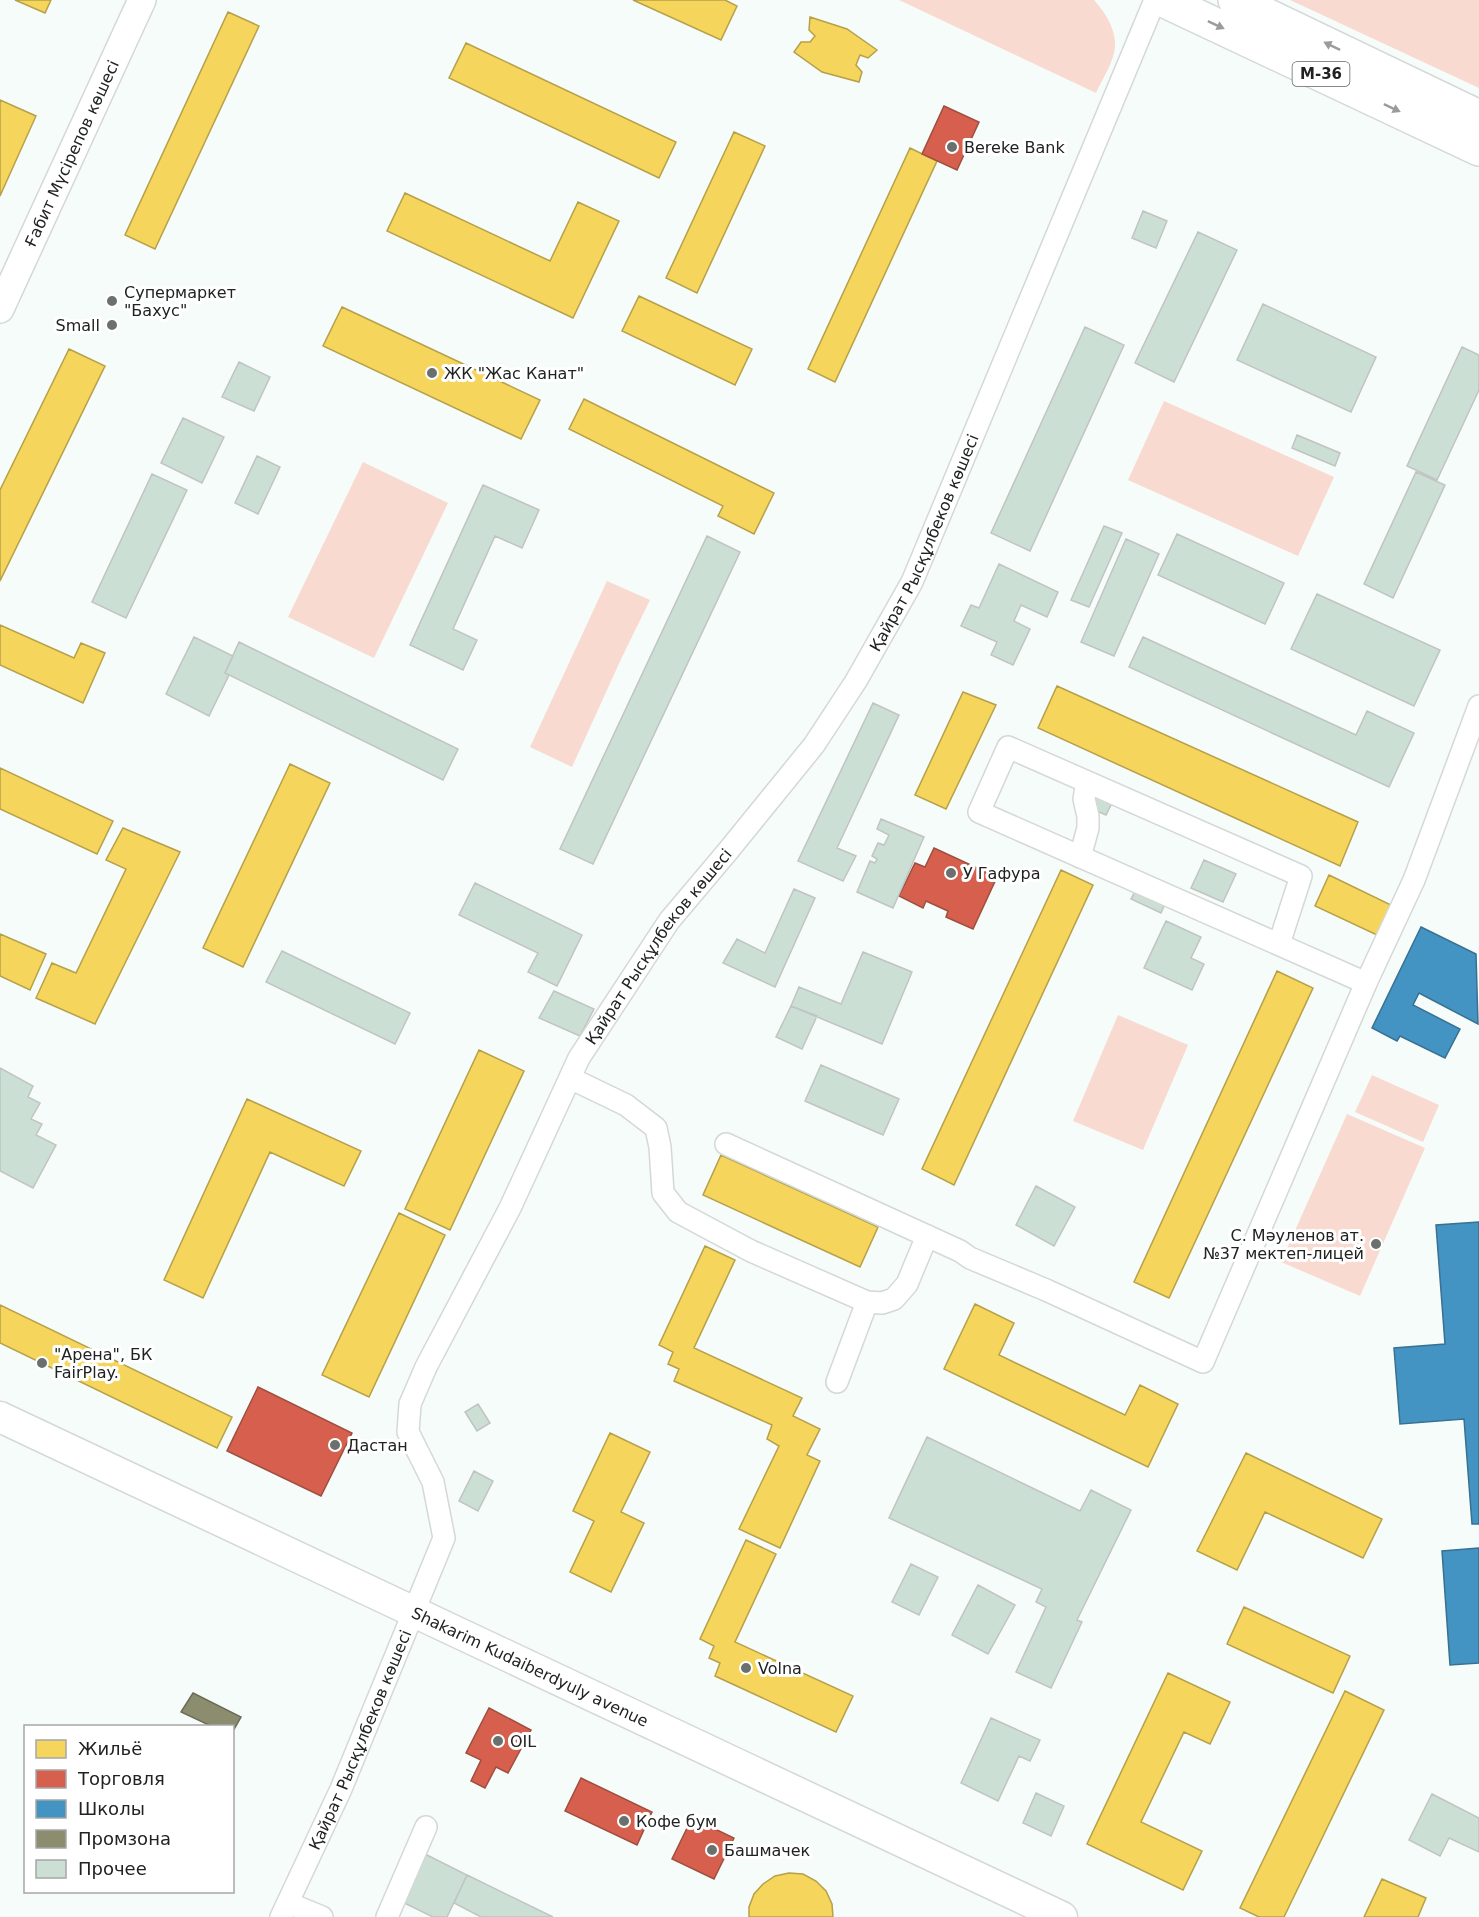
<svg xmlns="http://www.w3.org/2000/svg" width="1479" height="1917" viewBox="0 0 1479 1917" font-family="'DejaVu Sans',sans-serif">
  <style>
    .green { fill: #f9dad1 }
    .homes { fill: #f6d55c; stroke: #b6a04a; stroke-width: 1.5 }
    .shops { fill: #d6604d; stroke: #9f4e40; stroke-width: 1.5 }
    .schools { fill: #4393c3; stroke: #387192; stroke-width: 1.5 }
    .industry { fill: #8c8c6e; stroke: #6c6c57; stroke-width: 1.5 }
    .building { fill: #cbdfd5; stroke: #c0c4c2; stroke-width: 1.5 }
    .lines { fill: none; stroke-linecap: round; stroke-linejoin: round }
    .minor-casing { stroke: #d4d8d6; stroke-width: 24 }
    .tertiary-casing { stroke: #d4d8d6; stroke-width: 30 }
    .secondary-casing { stroke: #d4d8d6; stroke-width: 33 }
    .primary-casing { stroke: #d4d8d6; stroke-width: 36 }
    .minor { stroke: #fefffe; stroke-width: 21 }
    .tertiary { stroke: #fefffe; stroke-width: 27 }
    .secondary { stroke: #fefffe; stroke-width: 30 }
    .primary { stroke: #fefffe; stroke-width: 33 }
    .oneway { fill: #9a9c9b }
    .poi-dot { fill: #6b6f6d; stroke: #fff; stroke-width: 2 }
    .labels { text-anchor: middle; stroke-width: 6; stroke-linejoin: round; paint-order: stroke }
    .shield { fill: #fff; stroke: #636564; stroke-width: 1.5 }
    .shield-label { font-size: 15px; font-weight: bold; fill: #202321 }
    .poi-label { font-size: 16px; fill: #202321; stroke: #fff; text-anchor: start }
    .street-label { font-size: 16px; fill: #202321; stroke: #fff }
  </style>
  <rect width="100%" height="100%" fill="#f6fcf9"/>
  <!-- green -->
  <path class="green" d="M899 0H1094C1106 13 1119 34 1114 53 1111 66 1102 80 1096 93Z
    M1290 0H1479V88Z
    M1164 401 1334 477 1298 556 1128 480Z
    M363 462 448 503 374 658 288 617Z
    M607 581 650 600 622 657 572 767 530 747Z
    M1118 1015 1188 1045 1143 1150 1073 1121Z
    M1372 1075 1439 1105 1423 1142 1355 1112Z
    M1347 1114 1425 1148 1360 1296 1281 1262Z"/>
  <!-- homes -->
  <path class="homes" d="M15 0H51L45 13Z
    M633 0H725L737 6 721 40Z
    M228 12 259 26 155 249 125 235Z
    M810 17 847 29 877 50 868 58 860 55 856 65 862 72 859 82 822 72 794 52 801 42H810L815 36 809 30Z
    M466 43 676 142 659 178 449 78Z
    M0 100 36 116 0 196Z
    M734 132 765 146 697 293 666 278Z
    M910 148 937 161 835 382 808 369Z
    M405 193 550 261 578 202 619 221 573 318 387 231Z
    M639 296 752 349 735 385 622 331Z
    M342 307 540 400 521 439 323 346Z
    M69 349 105 366 0 581V490Z
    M584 399 774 493 754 534 718 516 723 506 569 429Z
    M0 625 74 658 81 643 105 653 83 703 0 665Z
    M1057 686 1358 822 1340 866 1038 728Z
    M963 692 996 705 946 809 915 795Z
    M290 764 330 783 243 967 203 948Z
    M0 768 113 821 97 854 0 809Z
    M123 828 180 852 95 1024 36 998 52 963 76 973 126 869 106 860Z
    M1061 870 1093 885 954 1185 922 1169Z
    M1329 875 1391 905 1377 935 1315 906Z
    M0 934 46 954 30 990 0 976Z
    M1277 971 1313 988 1169 1298 1134 1282Z
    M479 1050 524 1071 450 1230 405 1209Z
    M247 1099 361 1151 344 1186 270 1152 203 1298 164 1280Z
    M721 1155 878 1227 860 1267 703 1195Z
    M399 1213 445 1235 369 1397 322 1375Z
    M705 1246 735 1260 694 1348 802 1398 793 1416 820 1429 807 1455 820 1461 780 1548 739 1529 779 1446 767 1439 772 1425 674 1381 679 1369 668 1364 673 1352 659 1345Z
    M975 1304 1014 1323 999 1355 1125 1415 1140 1385 1178 1404 1148 1467 944 1369Z
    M0 1305 232 1417 217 1448 0 1343Z
    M610 1433 650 1452 621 1512 644 1523 611 1592 570 1572 594 1521 573 1511Z
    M1246 1453 1382 1519 1363 1558 1265 1512 1237 1570 1197 1551Z
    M746 1540 776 1554 735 1642 853 1696 836 1732 715 1676 720 1663 709 1658 714 1646 700 1639Z
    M1244 1607 1350 1656 1333 1693 1227 1644Z
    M1168 1673 1230 1702 1210 1744 1184 1732 1141 1822 1202 1851 1183 1890 1087 1844Z
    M1345 1691 1384 1710 1284 1917H1259L1240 1908Z
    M789 1873 803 1874 816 1881 826 1891 832 1904 833 1917H749V1907L754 1894 763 1884 775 1876Z
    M1382 1879 1426 1898 1418 1917H1364Z"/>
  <!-- shops -->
  <path class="shops" d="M944 106 979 122 957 170 922 154Z
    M934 848 997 877 973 929 946 917 948 911 926 901 923 908 899 896 915 863 925 867Z
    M258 1387 352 1433 321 1496 227 1451Z
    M489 1708 531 1730 508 1773 496 1767 485 1788 471 1781 481 1760 466 1753Z
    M581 1778 652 1812 637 1845 565 1811Z
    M692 1818 734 1838 714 1879 672 1859Z"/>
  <!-- schools -->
  <path class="schools" d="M1421 927 1476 954 1478 1024 1419 993 1413 1005 1460 1029 1445 1058 1400 1036 1397 1041 1372 1028Z
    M1479 1222V1524H1472L1464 1419 1400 1424 1394 1348 1445 1344 1436 1225Z
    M1479 1548V1663L1450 1665 1442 1551Z"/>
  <!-- industry -->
  <path class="industry" d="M193 1693 241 1717 232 1733V1726H211L181 1712Z"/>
  <!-- building -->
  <path class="building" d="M1143 211 1167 221 1156 248 1132 238Z
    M1198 232 1237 250 1174 382 1135 363Z
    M1263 304 1376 357 1351 412 1237 360Z
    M1085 327 1124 345 1030 551 991 533Z
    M1462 347 1479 355V390L1437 480 1407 466Z
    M239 362 270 377 254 411 222 397Z
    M183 418 224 437 202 483 161 463Z
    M1297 435 1340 453 1335 466 1292 448Z
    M257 456 280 467 258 514 235 503Z
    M1416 472 1445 485 1393 598 1364 584Z
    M152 474 187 490 126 618 92 602Z
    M483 485 539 510 522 548 495 536 453 629 477 640 463 670 410 645Z
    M1104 526 1122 533 1089 607 1071 600Z
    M1177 534 1284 583 1265 624 1158 575Z
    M707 536 740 552 593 864 560 849Z
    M1126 539 1159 554 1114 656 1081 642Z
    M999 564 1058 592 1047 617 1021 605 1014 621 1030 629 1013 665 991 655 997 642 961 626 971 605 979 608Z
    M1317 594 1440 650 1414 706 1291 649Z
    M194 637 233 656 225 673 229 675 209 716 166 694Z
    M1143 637 1356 735 1367 711 1414 733 1389 787 1129 667Z
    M239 642 458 749 443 780 225 673Z
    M873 703 899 715 837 848 856 856 843 881 798 861Z
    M1096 788 1115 797 1106 815 1088 807Z
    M881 819 924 837 893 908 857 892 870 861 875 863 877 859 872 856 878 843 884 845 889 835 877 829Z
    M1204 860 1236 874 1223 902 1191 888Z
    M475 883 582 935 557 986 528 972 538 953 459 915Z
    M1138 886 1167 899 1161 913 1131 899Z
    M794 889 815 898 775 987 723 963 737 939 765 953Z
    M1166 921 1201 937 1191 958 1204 964 1192 990 1144 968Z
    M282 951 410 1013 395 1044 266 982Z
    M863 952 912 972 882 1044 791 1006 799 987 841 1004Z
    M554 991 594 1009 580 1036 539 1018Z
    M791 1006 817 1016 802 1049 776 1037Z
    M821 1065 899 1099 883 1135 805 1101Z
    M0 1068 33 1086 28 1097 40 1103 31 1119 42 1124 36 1135 56 1145 33 1188 0 1171Z
    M1036 1186 1075 1207 1054 1246 1016 1225Z
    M478 1404 490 1423 477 1431 465 1412Z
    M927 1437 1080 1511 1091 1490 1131 1510 1077 1620 1082 1622 1051 1688 1016 1672 1046 1607 1036 1602 1042 1589 889 1518Z
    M474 1471 493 1481 478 1511 459 1501Z
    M911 1564 938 1577 919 1615 892 1602Z
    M978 1585 1015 1605 988 1654 952 1635Z
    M991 1718 1040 1740 1030 1761 1019 1756 998 1801 961 1783Z
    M1036 1793 1064 1806 1051 1836 1023 1823Z
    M1432 1794 1479 1818V1852L1449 1838 1440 1856 1409 1840Z
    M423 1853 467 1875 447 1917H433L400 1901Z
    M467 1875 553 1917H481L454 1903Z"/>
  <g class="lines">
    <defs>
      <g id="minor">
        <path d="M1080 857 1088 828V816L1084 799 1087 782"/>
        <path d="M1279 944 1301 876 1008 747 979 812 1366 983"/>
        <path d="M570 1078 626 1105 656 1128 660 1147 663 1193 678 1212 751 1251 867 1302 882 1303 894 1299 907 1284 927 1236"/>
        <path d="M726 1144 960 1251 970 1258 1046 1290 1203 1362 1366 983 1414 880 1479 706"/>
        <path d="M837 1382 867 1302"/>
        <path d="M288 1903 322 1917"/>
        <path id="s1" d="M281 1917 341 1789 444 1538 433 1482 408 1432 410 1404 426 1367 510 1208 579 1058 669 921 728 851 814 745 856 681 912 582 1155 0"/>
        <path d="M387 1917 426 1827"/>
      </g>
      <g id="tertiary">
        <path id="s2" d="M0 309 142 0"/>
      </g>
      <g id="secondary">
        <path id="s3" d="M0 1417 1062 1917"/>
      </g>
      <path id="primary" d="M1163 0 1479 149
        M1235 0 1479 117"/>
    </defs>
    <!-- minor casing -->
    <use href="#minor" class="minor-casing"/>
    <!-- tertiary casing -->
    <use href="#tertiary" class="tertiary-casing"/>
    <!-- secondary casing -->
    <use href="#secondary" class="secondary-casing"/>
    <!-- primary casing -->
    <use href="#primary" class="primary-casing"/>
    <!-- minor -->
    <use href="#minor" class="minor"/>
    <!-- tertiary -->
    <use href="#tertiary" class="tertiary"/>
    <!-- secondary -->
    <use href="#secondary" class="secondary"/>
    <!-- primary -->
    <use href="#primary" class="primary"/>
  </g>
  <!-- one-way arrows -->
  <defs><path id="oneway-solid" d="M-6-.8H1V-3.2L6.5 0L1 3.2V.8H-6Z" transform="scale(1.5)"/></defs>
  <g class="oneway">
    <use href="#oneway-solid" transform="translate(1216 25) rotate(25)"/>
    <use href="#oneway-solid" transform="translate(1332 46) rotate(-154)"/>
    <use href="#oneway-solid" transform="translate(1392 108) rotate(25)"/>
  </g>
  <!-- markers -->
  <g class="poi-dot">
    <circle cx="952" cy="147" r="6"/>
    <circle cx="112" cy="301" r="6"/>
    <circle cx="112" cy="325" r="6"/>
    <circle cx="432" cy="373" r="6"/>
    <circle cx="951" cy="873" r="6"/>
    <circle cx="1376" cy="1244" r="6"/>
    <circle cx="42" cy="1363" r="6"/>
    <circle cx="335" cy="1445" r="6"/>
    <circle cx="746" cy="1668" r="6"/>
    <circle cx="498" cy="1741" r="6"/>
    <circle cx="624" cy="1821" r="6"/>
    <circle cx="712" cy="1850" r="6"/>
  </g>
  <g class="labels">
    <!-- shield labels -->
    <rect class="shield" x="1292.5" y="62" width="57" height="24" rx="4.5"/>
    <g class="shield-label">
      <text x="1321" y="79">M-36</text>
    </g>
    <!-- poi labels -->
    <g class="poi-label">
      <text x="964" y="153">Bereke Bank</text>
      <text x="124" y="298">Супермаркет<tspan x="124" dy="18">"Бахус"</tspan></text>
      <text x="100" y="331" text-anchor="end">Small</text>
      <text x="444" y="379">ЖК "Жас Канат"</text>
      <text x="963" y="879">У Гафура</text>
      <text x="1364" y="1241" text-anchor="end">С. Мәуленов ат.<tspan x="1364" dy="18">№37 мектеп-лицей</tspan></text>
      <text x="54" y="1360">"Арена", БК<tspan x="54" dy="18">FairPlay.</tspan></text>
      <text x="347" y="1451">Дастан</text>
      <text x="758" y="1674">Volna</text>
      <text x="510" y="1747">OIL</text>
      <text x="636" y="1827">Кофе бум</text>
      <text x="724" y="1856">Башмачек</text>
    </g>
    <!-- street labels -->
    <g class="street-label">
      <text dy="6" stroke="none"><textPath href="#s2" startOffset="171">Ғабит Мүсірепов көшесі</textPath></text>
      <text dy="6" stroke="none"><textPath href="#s1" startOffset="1562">Қайрат Рысқұлбеков көшесі</textPath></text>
      <text dy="6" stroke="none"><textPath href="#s1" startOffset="1076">Қайрат Рысқұлбеков көшесі</textPath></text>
      <text dy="6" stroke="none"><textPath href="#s3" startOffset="586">Shakarim Kudaiberdyuly avenue</textPath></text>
      <text dy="6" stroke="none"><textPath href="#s1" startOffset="194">Қайрат Рысқұлбеков көшесі</textPath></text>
    </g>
  </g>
  <!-- legend -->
  <rect x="24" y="1725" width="210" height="168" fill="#ffffff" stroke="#a6a7a6" stroke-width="1.5"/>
  <rect x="36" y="1740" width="30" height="18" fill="#f6d55c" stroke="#a6a7a6" stroke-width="1.5"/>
  <text x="78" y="1755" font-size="18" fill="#202321">Жильё</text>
  <rect x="36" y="1770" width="30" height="18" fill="#d6604d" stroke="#a6a7a6" stroke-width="1.5"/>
  <text x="78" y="1785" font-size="18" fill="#202321">Торговля</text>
  <rect x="36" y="1800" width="30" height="18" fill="#4393c3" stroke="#a6a7a6" stroke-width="1.5"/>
  <text x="78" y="1815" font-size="18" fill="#202321">Школы</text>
  <rect x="36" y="1830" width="30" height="18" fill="#8c8c6e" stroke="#a6a7a6" stroke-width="1.5"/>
  <text x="78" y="1845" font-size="18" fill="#202321">Промзона</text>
  <rect x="36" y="1860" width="30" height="18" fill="#cbdfd5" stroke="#a6a7a6" stroke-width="1.5"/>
  <text x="78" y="1875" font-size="18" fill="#202321">Прочее</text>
</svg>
